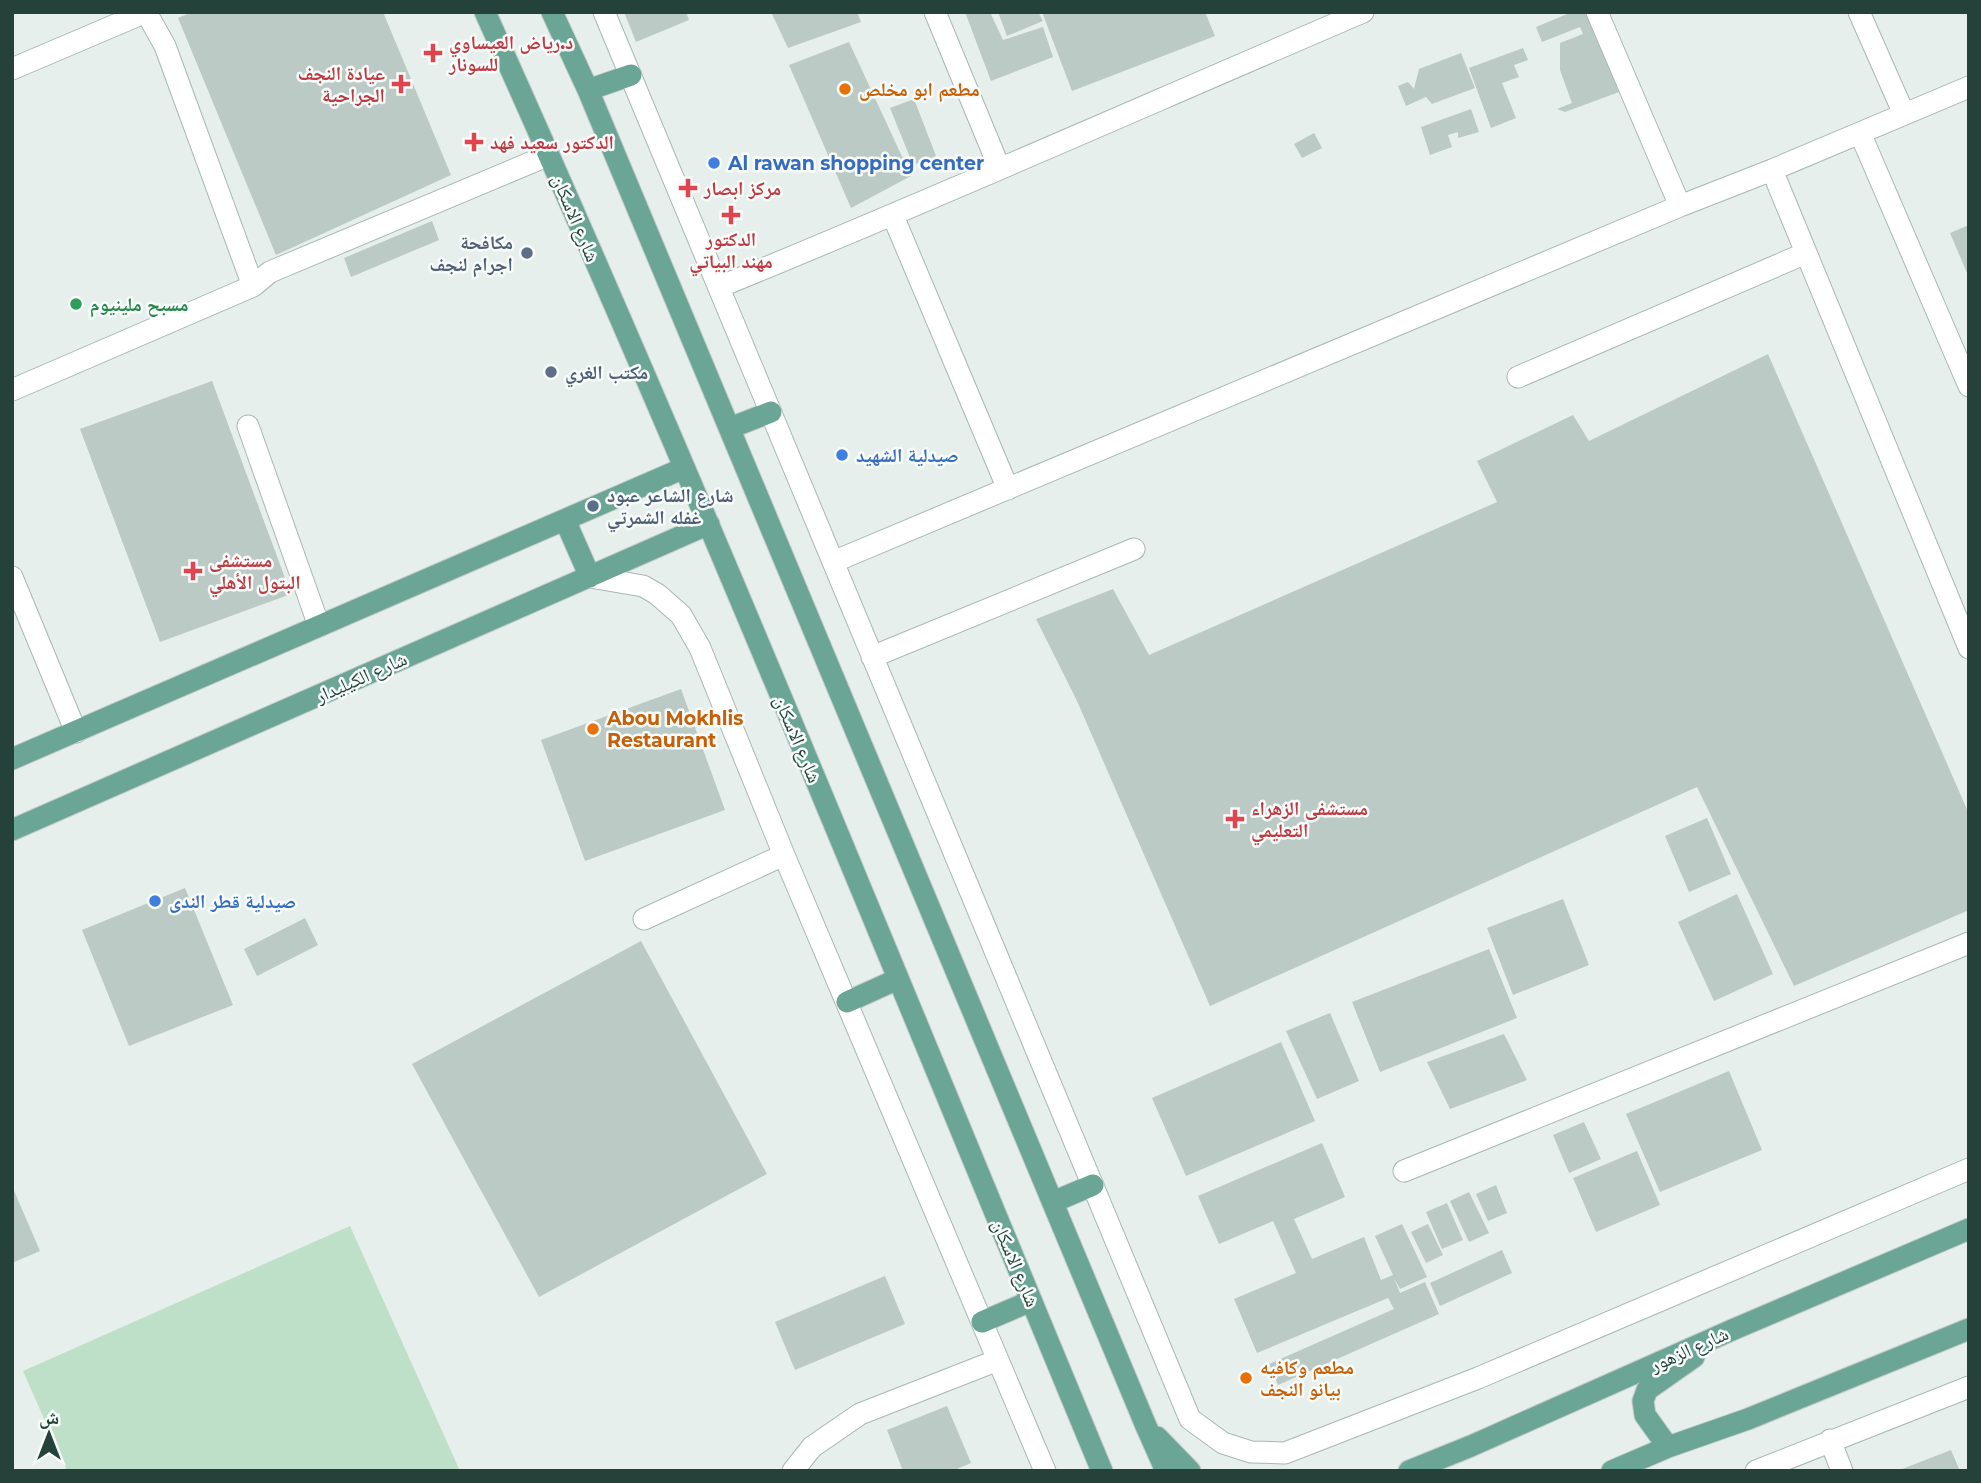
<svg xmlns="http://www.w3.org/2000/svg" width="1981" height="1483" viewBox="0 0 1981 1483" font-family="Montserrat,'Noto Naskh Arabic',sans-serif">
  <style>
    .green { fill: #bfe0c8 }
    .building { fill: #bbcac4 }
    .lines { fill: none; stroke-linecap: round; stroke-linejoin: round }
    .minor-casing { stroke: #a8b8b2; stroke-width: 23 }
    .major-casing { stroke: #c2cac8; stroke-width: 23 }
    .minor { stroke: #fff; stroke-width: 21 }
    .major { stroke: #6aa596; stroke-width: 21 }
    .health-dot { fill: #e0444e; stroke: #f7fbf9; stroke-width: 2.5 }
    .food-dot { fill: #e8710a; stroke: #f7fbf9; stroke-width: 2.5 }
    .shop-dot { fill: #3f7fe0; stroke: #f7fbf9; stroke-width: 2.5 }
    .service-dot { fill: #5c6f8a; stroke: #f7fbf9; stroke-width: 2.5 }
    .leisure-dot { fill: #2e9e5b; stroke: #f7fbf9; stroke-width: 2.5 }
    .labels { text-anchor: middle; stroke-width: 5; stroke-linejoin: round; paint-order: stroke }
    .health-label { font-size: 19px; font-weight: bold; fill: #be3a42; stroke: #f7fbf9; text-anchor: start }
    .food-label { font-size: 19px; font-weight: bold; fill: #c56008; stroke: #f7fbf9; text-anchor: start }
    .shop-label { font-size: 19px; font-weight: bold; fill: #366cbe; stroke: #f7fbf9; text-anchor: start }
    .street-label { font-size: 19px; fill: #24423a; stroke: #f7fbf9 }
    .service-label { font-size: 19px; font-weight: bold; fill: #4e5e75; stroke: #f7fbf9; text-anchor: start }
    .leisure-label { font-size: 19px; font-weight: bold; fill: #27864d; stroke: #f7fbf9; text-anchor: start }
  </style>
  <rect width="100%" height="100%" fill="#e6efeb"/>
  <!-- green -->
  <path class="green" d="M350 1226 460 1471H67L23 1371Z"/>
  <!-- building -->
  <path class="building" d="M192 12H383L451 175 276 255 178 18Z
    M624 12H686L689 20 636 42Z
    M771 12H857L861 22 788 48Z
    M965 12H990L1003 40 1043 27 1053 57 991 81Z
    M998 12H1038L1043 21 1007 36Z
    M1042 12H1205L1215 36 1072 91Z
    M1572 12H1590L1633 79 1616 85 1619 92 1565 112 1557 109 1572 103 1560 70V43L1583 34 1580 27 1542 42 1536 27Z
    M849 42 911 176 851 208 789 65Z
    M1523 48 1528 60 1514 65 1519 77 1502 83 1516 118 1491 128 1469 68Z
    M1461 53 1475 88 1432 104 1426 97 1406 106 1398 86 1408 82 1414 89 1419 69Z
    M914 99 936 156 913 165 890 108Z
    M1471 109 1479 132 1458 138V132L1448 135 1452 147 1430 155 1421 127Z
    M1314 133 1322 148 1302 158 1294 144Z
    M432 221 439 240 351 277 344 258Z
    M1969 225V272L1967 273 1950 233Z
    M1768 354 1969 814V910L1794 986 1697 787 1210 1006 1077 701 1036 619 1113 589 1149 655 1497 502 1477 461 1573 415 1589 441Z
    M212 381 291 594 160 642 80 429Z
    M681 689 725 810 585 861 541 740Z
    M1707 818 1731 874 1689 892 1665 836Z
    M185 888 233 1005 129 1046 82 930Z
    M1737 894 1773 974 1714 1001 1678 922Z
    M1563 899 1589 965 1513 995 1487 928Z
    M305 918 318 945 257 976 244 949Z
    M641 941 767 1174 539 1297 412 1064Z
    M1489 949 1517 1018 1380 1072 1352 1002Z
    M1330 1013 1359 1081 1317 1099 1286 1031Z
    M1504 1034 1527 1080 1450 1109 1427 1062Z
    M1281 1042 1315 1121 1186 1176 1152 1098Z
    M1729 1071 1762 1150 1660 1192 1626 1114Z
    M1584 1122 1601 1159 1569 1173 1553 1135Z
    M1322 1143 1345 1197 1294 1219 1312 1259 1364 1237 1381 1280 1393 1275 1375 1236 1402 1224 1427 1277 1400 1289 1394 1278 1400 1293 1425 1282 1439 1314 1278 1385 1269 1364 1394 1309 1388 1298 1257 1353 1234 1299 1296 1273 1273 1221 1219 1244 1198 1196Z
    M1637 1151 1660 1205 1596 1232 1573 1178Z
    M1496 1185 1507 1213 1488 1221 1476 1194Z
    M12 1186 40 1251 12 1263Z
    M1469 1192 1489 1233 1469 1242 1450 1201Z
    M1447 1203 1463 1240 1442 1249 1426 1212Z
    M1428 1224 1443 1255 1426 1263 1411 1232Z
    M1502 1250 1512 1273 1440 1306 1430 1283Z
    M885 1276 905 1324 795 1370 775 1322Z
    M947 1406 971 1463 952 1471H903L887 1430Z
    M1951 1450 1960 1471H1897Z"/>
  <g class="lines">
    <defs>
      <path id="minor" d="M604 12 1190 1419 1223 1443 1251 1452 1285 1453 1478 1378 1969 1169
        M935 12 999 167
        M1597 12 1680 206
        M1859 12 1904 114
        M12 69 146 12 165 46 253 286
        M1860 133 1969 386
        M1772 170 1969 648
        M893 216 1008 489
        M719 287C935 199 1148 104 1363 12
        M1518 377 1806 253
        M12 390 253 286 270 272 549 155
        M248 426 319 626
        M833 562 1680 206 1772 170 1969 87
        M12 577 76 732
        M590 577 643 586 657 594 681 615 700 648 784 855 1045 1471
        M872 657 1134 549
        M644 919 784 855
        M1404 1171 1969 943
        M1830 1440 1842 1471
        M793 1471 812 1447 860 1414 998 1360
        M1756 1471 1969 1387"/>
      <path id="major" d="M485 12C702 493 899 983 1102 1471
        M552 12 588 90 1146 1426 1166 1471
        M588 90 631 75
        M730 428 771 412
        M565 520 590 577
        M12 759 684 468
        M12 830 709 524
        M847 1002 898 979
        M1053 1202 1093 1185
        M982 1322 1031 1301
        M1157 1437 1190 1471
        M1668 1447 1645 1415 1643 1401 1647 1390 1694 1357
        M1409 1471 1471 1446 1732 1330 1969 1229
        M1612 1471 1668 1447 1748 1419 1969 1329"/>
    </defs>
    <!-- minor casing -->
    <use href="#minor" class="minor-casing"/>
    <!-- major casing -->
    <use href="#major" class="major-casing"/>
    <!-- minor -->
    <use href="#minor" class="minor"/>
    <!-- major -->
    <use href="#major" class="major"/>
  </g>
  <!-- markers -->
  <g class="health-dot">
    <path d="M429.5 42.5h7v7h7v7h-7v7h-7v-7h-7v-7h7z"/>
    <path d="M397.5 73.5h7v7h7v7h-7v7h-7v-7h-7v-7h7z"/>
    <path d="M470.5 131.5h7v7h7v7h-7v7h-7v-7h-7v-7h7z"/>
    <path d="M684.5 177.5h7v7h7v7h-7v7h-7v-7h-7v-7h7z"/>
    <path d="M727.5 204.5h7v7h7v7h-7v7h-7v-7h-7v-7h7z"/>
    <path d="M189.5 560.5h7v7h7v7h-7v7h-7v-7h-7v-7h7z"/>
    <path d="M1231.5 808.5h7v7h7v7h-7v7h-7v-7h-7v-7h7z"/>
  </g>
  <g class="food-dot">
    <circle cx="845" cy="89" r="7"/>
    <circle cx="593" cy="729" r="7"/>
    <circle cx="1246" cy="1378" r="7"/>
  </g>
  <g class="shop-dot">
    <circle cx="714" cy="163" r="7"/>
    <circle cx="842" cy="455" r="7"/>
    <circle cx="155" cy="901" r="7"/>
  </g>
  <g class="service-dot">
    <circle cx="527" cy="253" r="7"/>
    <circle cx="551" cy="372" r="7"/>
    <circle cx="593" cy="506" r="7"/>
  </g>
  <circle class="leisure-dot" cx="76" cy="304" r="7"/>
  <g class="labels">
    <!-- health labels -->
    <g class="health-label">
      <text x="449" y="49">د.رياض العيساوي<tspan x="449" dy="22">للسونار</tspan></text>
      <text x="385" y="80" text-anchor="end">عيادة النجف<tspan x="385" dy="22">الجراحية</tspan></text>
      <text x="490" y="149">الدكتور سعيد فهد</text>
      <text x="704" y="195">مركز ابصار</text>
      <text x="731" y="246" text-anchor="middle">الدكتور<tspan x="731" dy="22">مهند البياتي</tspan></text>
      <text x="209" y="567">مستشفى<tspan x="209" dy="22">البتول الأهلي</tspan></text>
      <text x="1251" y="815">مستشفى الزهراء<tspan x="1251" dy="22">التعليمي</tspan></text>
    </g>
    <!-- food labels -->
    <g class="food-label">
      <text x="859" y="96">مطعم ابو مخلص</text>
      <text x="607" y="725">Abou Mokhlis<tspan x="607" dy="22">Restaurant</tspan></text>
      <text x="1260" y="1374">مطعم وكافيه<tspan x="1260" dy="22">بيانو النجف</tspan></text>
    </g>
    <!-- shop labels -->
    <g class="shop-label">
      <text x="728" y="170">Al rawan shopping center</text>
      <text x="856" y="462">صيدلية الشهيد</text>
      <text x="169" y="908">صيدلية قطر الندى</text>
    </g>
    <!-- street labels -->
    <g class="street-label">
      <text transform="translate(576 218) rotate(67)" y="7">شارع الاسكان</text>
      <text transform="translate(361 677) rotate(-24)" y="7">شارع الكيليدار</text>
      <text transform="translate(798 739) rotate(67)" y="7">شارع الاسكان</text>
      <text transform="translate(1016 1263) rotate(67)" y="7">شارع الاسكان</text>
      <text transform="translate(1689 1349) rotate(-24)" y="7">شارع الزهور</text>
    </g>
    <!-- service labels -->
    <g class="service-label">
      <text x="513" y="249" text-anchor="end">مکافحة<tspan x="513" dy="22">اجرام لنجف</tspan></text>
      <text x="565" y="379">مكتب الغري</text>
      <text x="607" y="502">شارع الشاعر عبود<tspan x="607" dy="22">غفله الشمرتي</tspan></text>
    </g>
    <!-- leisure labels -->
    <g class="leisure-label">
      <text x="90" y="311">مسبح ملينيوم</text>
    </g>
  </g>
  <!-- border -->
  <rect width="1981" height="1483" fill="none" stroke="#24423a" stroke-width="28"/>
  <!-- north arrow -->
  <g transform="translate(49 1434)" stroke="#f7fbf9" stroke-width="5" paint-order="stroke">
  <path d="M0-5L12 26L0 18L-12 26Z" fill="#24423a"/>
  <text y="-10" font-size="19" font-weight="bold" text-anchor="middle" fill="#24423a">ش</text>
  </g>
</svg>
